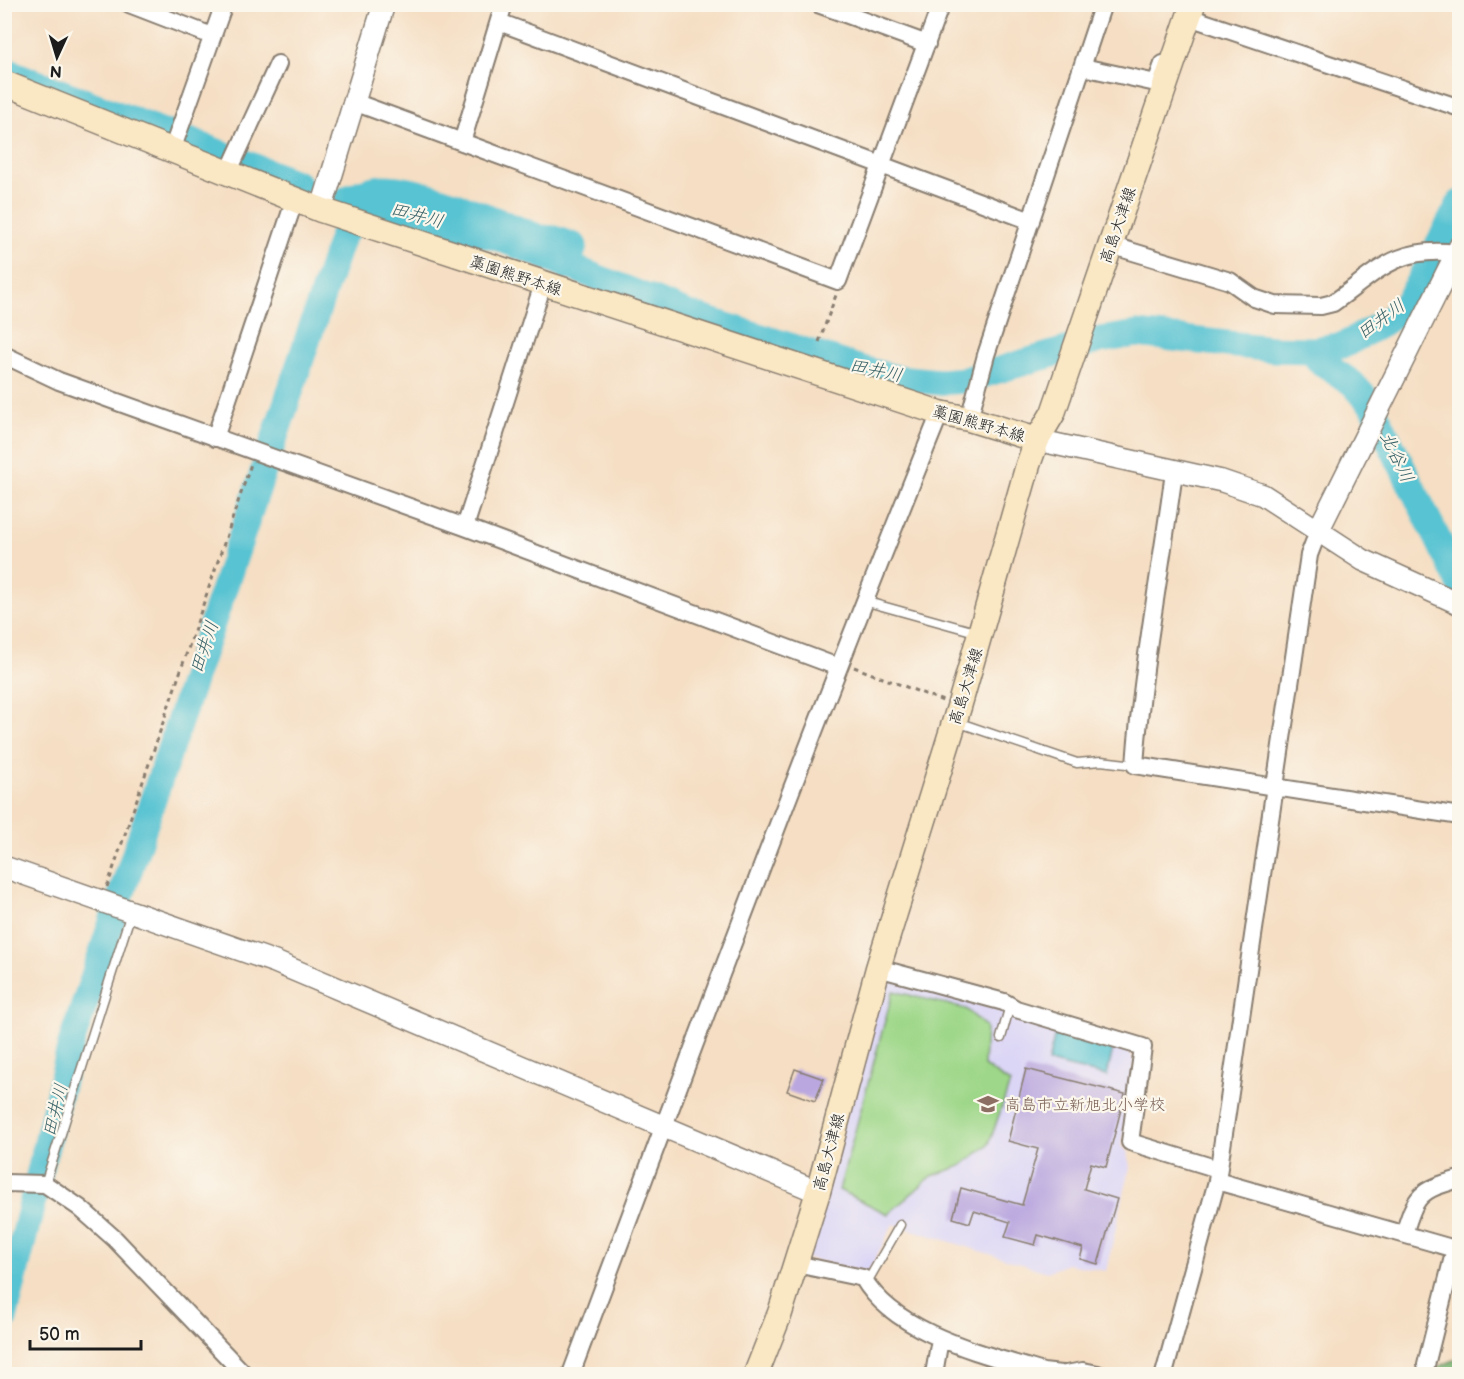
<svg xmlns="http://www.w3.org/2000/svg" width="1464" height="1379" viewBox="0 0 1464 1379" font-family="'Balsamiq Sans','Klee One',sans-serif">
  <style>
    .built { fill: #dcd6f6 }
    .green { fill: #9ed789; stroke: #5d7a52; stroke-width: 1.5 }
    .forest { fill: #7eb875; stroke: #4d6a48; stroke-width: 1.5 }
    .water { fill: #58c3d2; stroke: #3a7077; stroke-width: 1.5 }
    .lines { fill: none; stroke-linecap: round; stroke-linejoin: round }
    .river { stroke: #58c3d2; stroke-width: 27 }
    .building { fill: #baa7df }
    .service-casing { stroke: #887d70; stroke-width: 11 }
    .minor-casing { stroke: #887d70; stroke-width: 20 }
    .tertiary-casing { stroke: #887d70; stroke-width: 24 }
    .secondary-casing { stroke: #887d70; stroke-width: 27 }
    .path { stroke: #887d70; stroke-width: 3; stroke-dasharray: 4.5 4.5; stroke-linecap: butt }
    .service { stroke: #fff; stroke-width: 8 }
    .minor { stroke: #fff; stroke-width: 16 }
    .tertiary { stroke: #fff; stroke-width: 21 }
    .secondary { stroke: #fae7c3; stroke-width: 24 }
    .labels { text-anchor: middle; stroke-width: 4.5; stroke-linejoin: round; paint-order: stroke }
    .street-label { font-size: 16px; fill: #1c1c1c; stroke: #fbf7ec }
    .education-label { font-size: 16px; fill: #785e54; stroke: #fbf7ec; text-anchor: start }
    .water-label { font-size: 18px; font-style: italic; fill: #345f65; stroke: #fbf7ec }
  </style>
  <rect width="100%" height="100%" fill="#fbf7ec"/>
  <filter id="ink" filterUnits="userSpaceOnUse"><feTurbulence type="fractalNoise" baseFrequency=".0167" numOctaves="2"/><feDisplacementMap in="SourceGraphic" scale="12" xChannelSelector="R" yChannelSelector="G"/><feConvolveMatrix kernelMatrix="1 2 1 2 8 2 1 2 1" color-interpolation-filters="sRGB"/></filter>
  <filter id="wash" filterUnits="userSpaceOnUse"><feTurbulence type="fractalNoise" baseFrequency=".008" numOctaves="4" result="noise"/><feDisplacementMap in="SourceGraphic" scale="24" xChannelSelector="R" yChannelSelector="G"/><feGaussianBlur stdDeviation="1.35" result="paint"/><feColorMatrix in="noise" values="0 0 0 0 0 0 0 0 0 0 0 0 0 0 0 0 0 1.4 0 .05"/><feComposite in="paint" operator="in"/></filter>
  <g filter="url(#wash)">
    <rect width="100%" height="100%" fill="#f5dec3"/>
    <!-- built -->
    <path class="built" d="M894 979 1119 1044 1130 1053 1135 1062 1122 1146 1128 1152 1130 1168 1106 1271 1067 1264 1047 1272 893 1224 868 1273 806 1258 883 980Z"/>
    <!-- green -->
    <path class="green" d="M893 991 966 1009 986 1027 984 1066 1010 1083 989 1144 961 1166 932 1176 888 1214 839 1190Z"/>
    <!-- forest -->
    <path class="forest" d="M1459 1358V1374H1421Z"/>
    <!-- water -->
    <path class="water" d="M1056 1030 1114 1044 1107 1076 1048 1062Z"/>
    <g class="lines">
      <!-- river -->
      <path class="river" d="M4 70 171 135
        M190 141 298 184
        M347 199C358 194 369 189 382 188 422 186 499 223 540 238L554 239 574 246 567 267
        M1312 350 1319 361 1352 383 1371 404 1460 584
        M4 1319 71 1044 342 237 358 216 374 206 389 205 451 227 496 237 686 313 862 369 897 378 940 382 965 380 1100 340 1137 334 1273 349 1312 350 1344 345 1378 326 1399 312 1410 298 1460 203"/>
    </g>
    <g id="blocks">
      <!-- building -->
      <path class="building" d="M795 1069 824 1079 815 1101 787 1091Z
        M1026 1069 1125 1094 1106 1167 1091 1163 1084 1189 1117 1199 1098 1264 1080 1259 1083 1248 1038 1235 1035 1245 1005 1237 1010 1222 974 1211 970 1223 953 1218 961 1188 1022 1205 1038 1149 1008 1141Z"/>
    </g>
  </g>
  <g filter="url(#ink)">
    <use href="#blocks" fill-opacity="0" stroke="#887d70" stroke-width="1.5"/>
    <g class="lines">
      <defs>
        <path id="service" d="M864 601 979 633
          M957 722 1077 763 1101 761 1135 765
          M1001 1038 1010 1005
          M45 1184 131 913
          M866 1284 900 1225"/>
        <path id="minor" d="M129 4 212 36
          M818 4 927 44
          M1189 17 1460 108
          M499 22 1031 221
          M1083 67 1156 83 1163 64
          M354 102 838 281 941 4
          M462 142 504 4
          M172 150 224 4
          M228 173 278 64
          M1110 245 1230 281 1254 298 1275 305 1321 306 1333 303C1377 272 1397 245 1456 253
          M4 355 59 381 465 527 838 667
          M969 419 986 355 1103 4
          M215 438 295 199
          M1174 472C1161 570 1142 666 1135 765L1460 816
          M465 527 543 284
          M878 968 1004 1002 1016 1009 1143 1047 1130 1142 1218 1169
          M1217 1181 1455 1249 1426 1365
          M4 1183 45 1184 80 1208 115 1239 244 1374
          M1404 1234C1416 1195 1419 1190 1460 1179
          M796 1264 863 1278C895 1334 985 1354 1043 1372L1061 1374
          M571 1374C691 1053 811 731 940 413
          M934 1374 940 1339
          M1066 1374 1083 1371 1098 1374
          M1164 1374 1217 1181 1309 555 1319 529"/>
        <path id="tertiary" d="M321 210 384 4
          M1037 440 1222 481 1263 495 1363 560 1460 604
          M1319 529 1460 246
          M4 867 275 962 818 1192"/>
        <path id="secondary" d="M4 83 321 210 940 413 969 419 1037 440
          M756 1374 780 1313 818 1192 878 968 959 707 1028 465 1037 440 1053 413 1193 4"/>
      </defs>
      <!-- service casing -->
      <use href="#service" class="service-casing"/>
      <!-- minor casing -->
      <use href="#minor" class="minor-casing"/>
      <!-- tertiary casing -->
      <use href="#tertiary" class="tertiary-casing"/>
      <!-- secondary casing -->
      <use href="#secondary" class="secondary-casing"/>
      <!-- path -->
      <path class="path" d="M819 342 836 295
        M854 667 943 701
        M107 887 251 464"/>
      <!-- service -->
      <use href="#service" class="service"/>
      <!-- minor -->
      <use href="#minor" class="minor"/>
      <!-- tertiary -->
      <use href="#tertiary" class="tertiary"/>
      <!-- secondary -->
      <use href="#secondary" class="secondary"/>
    </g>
  </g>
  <!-- icons -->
  <defs>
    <symbol id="school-bare" viewBox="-9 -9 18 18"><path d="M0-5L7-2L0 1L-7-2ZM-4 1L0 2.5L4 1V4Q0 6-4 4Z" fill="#8d6e63" stroke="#fbf7ec" stroke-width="2.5" paint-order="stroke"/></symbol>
  </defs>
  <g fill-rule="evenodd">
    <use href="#school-bare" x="973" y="1089" width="30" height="30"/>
  </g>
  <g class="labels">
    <!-- street labels -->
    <g class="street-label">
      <text transform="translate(1117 225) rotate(-71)" y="6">高島大津線</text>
      <text transform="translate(516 275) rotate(18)" y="6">藁園熊野本線</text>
      <text transform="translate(979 423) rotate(16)" y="6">藁園熊野本線</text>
      <text transform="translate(965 686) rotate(-73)" y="6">高島大津線</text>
      <text transform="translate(828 1152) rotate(-75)" y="6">高島大津線</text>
    </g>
    <!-- education labels -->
    <g class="education-label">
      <text x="1005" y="1110">高島市立新旭北小学校</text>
    </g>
    <!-- water labels -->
    <g class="water-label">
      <text transform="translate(417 215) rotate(15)" y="6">田井川</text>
      <text transform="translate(1381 319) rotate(-36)" y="6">田井川</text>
      <text transform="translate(876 370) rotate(12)" y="6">田井川</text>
      <text transform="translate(1397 457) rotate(64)" y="6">北谷川</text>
      <text transform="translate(204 647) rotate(-71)" y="6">田井川</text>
      <text transform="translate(55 1110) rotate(-76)" y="6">田井川</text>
    </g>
  </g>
  <!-- margin -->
  <rect width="1464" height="1379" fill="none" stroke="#fbf7ec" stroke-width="24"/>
  <!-- north arrow -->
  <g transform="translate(57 57) rotate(184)" stroke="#fbf7ec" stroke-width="4.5" paint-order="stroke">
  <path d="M0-4.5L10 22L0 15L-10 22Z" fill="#1c1c1c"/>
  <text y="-9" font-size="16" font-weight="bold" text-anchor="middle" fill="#1c1c1c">N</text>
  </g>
  <!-- scale -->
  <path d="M30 1340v9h111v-9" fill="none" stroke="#1c1c1c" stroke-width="3"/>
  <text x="39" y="1340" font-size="18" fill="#1c1c1c" stroke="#fbf7ec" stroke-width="4.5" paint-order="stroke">50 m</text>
</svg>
